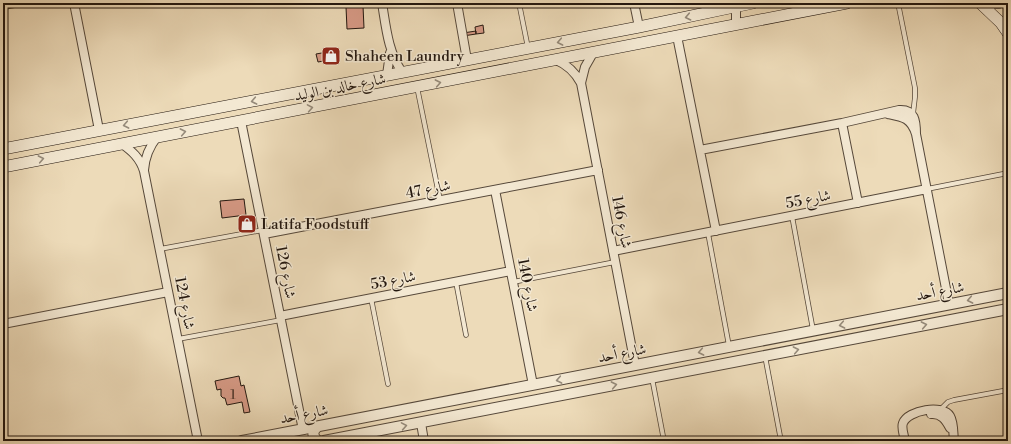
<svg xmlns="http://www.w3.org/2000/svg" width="1011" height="444" viewBox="0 0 1011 444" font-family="'Libre Bodoni',Amiri,serif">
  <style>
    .building { fill: #d79a86; stroke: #23170f }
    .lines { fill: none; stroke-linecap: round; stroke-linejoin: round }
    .service-casing { stroke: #56483a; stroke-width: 5.5 }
    .minor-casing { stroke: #56483a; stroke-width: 10 }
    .tertiary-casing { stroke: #56483a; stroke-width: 12 }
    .secondary-casing { stroke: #23170f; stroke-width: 12 }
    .service { stroke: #f3e8d2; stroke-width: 4 }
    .minor { stroke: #f3e8d2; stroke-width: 8 }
    .tertiary { stroke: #f3e8d2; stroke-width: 10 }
    .secondary { stroke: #f3e8d2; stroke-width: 11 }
    .oneway { stroke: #958a7a }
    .labels { text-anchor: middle; stroke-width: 3; stroke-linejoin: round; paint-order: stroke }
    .number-label { font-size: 13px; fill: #50382d }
    .poi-label { font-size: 15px; fill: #23170f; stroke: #f3e8d2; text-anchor: start }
    .street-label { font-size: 15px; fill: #23170f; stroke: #f3e8d2 }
  </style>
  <rect width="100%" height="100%" fill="#eddbb9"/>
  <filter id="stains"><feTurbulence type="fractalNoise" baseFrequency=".005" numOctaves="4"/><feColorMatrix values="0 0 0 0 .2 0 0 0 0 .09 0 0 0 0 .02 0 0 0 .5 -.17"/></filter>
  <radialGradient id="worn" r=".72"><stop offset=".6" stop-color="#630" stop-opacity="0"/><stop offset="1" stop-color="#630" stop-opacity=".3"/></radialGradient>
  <!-- building -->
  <path class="building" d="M363 6 364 28 347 29 346 7Z
    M483 25 484 33 476 34 475 27Z
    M476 31V34L463 36V33Z
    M333 51 335 59 318 62 316 54Z
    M244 199 246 215 222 218 220 201Z
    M250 221 251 227 240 229 239 223Z
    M239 376 241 386 244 385 250 412 244 413 242 402 227 405 225 398H223L221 396V389L217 390 215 381Z"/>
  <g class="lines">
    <defs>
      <path id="service" d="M519 3 528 48
        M898 3 915 88V97L913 114
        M417 87 440 200
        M927 189 1008 173
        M792 216 813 330
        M708 233 729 346
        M160 249 263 230
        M456 282 466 335
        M513 282 615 262
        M371 298 388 384
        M178 339 281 320
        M765 356 781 441
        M652 378 664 441
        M940 410 948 402 954 400 1008 390"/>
      <path id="minor" d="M74 3 99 130
        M382 3C386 27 388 52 402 72
        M457 3 467 60
        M634 3 639 27
        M3 5 14 3
        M736 25V3
        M677 36 716 231
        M556 60C568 65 575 72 581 83L635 365
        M387 75 390 53
        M581 83 585 67 593 53
        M888 114C903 117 911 118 916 134L949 304
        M241 121 303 430
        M842 123 858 203
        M122 144C132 151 140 158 144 171L198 441
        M700 150 842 123 899 110C915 109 916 121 916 134
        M144 170C145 157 149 147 157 137
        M495 190 533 385
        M264 234 598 170
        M613 251 927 189
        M280 316 511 271
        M3 324 168 292
        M931 414C941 413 946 420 950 428
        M421 423 424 441
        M905 441C904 435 901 428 903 423 908 410 943 404 950 416 954 423 953 433 954 441"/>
      <path id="tertiary" d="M317 427C312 431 312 437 318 441
        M242 441 1008 293
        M324 441 1008 309"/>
      <path id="secondary" d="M980 3 1001 23 1008 33
        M985 3H998
        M3 149 639 27 753 3
        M3 167 847 3"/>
    </defs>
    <!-- service casing -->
    <use href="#service" class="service-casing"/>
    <!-- minor casing -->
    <use href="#minor" class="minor-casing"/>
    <!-- tertiary casing -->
    <use href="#tertiary" class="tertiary-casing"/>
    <!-- secondary casing -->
    <use href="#secondary" class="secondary-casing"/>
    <!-- service -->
    <use href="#service" class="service"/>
    <!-- minor -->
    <use href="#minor" class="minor"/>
    <!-- tertiary -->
    <use href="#tertiary" class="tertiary"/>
    <!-- secondary -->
    <use href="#secondary" class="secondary"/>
  </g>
  <!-- one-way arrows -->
  <defs><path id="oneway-chevron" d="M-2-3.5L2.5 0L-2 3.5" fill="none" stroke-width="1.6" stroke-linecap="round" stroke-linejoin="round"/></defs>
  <g class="oneway">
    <use href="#oneway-chevron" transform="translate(688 17) rotate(168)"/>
    <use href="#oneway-chevron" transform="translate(560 42) rotate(169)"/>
    <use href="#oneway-chevron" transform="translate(438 83) rotate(-11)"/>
    <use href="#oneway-chevron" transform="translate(254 101) rotate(169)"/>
    <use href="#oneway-chevron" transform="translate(310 108) rotate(-10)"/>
    <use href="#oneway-chevron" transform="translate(126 125) rotate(169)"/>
    <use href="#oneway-chevron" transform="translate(183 132) rotate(-11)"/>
    <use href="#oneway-chevron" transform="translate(41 159) rotate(-11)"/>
    <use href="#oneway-chevron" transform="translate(970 300) rotate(169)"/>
    <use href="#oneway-chevron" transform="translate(842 325) rotate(169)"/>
    <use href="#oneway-chevron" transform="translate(924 325) rotate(-11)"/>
    <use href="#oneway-chevron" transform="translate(796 350) rotate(-11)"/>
    <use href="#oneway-chevron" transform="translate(701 352) rotate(169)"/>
    <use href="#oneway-chevron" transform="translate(559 380) rotate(169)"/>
    <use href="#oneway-chevron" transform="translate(614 385) rotate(-11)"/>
    <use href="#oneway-chevron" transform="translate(404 426) rotate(-10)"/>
  </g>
  <!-- icons -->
  <defs>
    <symbol id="shop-square" viewBox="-11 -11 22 22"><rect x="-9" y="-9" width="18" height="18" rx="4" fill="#8f2418" stroke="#f3e8d2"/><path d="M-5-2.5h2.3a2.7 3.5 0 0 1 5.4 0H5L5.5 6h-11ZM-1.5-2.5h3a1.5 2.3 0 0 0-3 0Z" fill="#fff"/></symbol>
  </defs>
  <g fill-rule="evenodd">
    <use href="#shop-square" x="320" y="45" width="22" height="22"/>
    <use href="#shop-square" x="236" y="213" width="22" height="22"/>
  </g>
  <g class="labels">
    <!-- number labels -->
    <g class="number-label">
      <text x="233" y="399">1</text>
    </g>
    <!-- poi labels -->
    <g class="poi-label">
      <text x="345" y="61">Shaheen Laundry</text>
      <text x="261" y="229">Latifa Foodstuff</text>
    </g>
    <!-- street labels -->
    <g class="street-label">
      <text transform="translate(340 87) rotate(-11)" y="5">شارع خالد بن الوليد</text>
      <text transform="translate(428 189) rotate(-11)" y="5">شارع 47</text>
      <text transform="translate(808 199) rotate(-11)" y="5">شارع 55</text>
      <text transform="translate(622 222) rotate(79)" y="5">شارع 146</text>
      <text transform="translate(286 272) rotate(79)" y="5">شارع 126</text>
      <text transform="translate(393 280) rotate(-11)" y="5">شارع 53</text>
      <text transform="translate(528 285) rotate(79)" y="5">شارع 140</text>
      <text transform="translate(940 291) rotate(-11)" y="5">شارع أحد</text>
      <text transform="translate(185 303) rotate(79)" y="5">شارع 124</text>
      <text transform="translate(622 353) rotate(-11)" y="5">شارع أحد</text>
      <text transform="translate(304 414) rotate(-11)" y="5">شارع أحد</text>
    </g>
  </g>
  <!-- margin -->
  <rect width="1011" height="444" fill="none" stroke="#eddbb9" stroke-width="16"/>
  <rect x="4" y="4" width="1003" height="436" fill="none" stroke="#23170f" stroke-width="2"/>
  <rect x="8" y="8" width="995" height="428" fill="none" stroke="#23170f"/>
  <rect width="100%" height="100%" filter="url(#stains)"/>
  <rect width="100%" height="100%" fill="url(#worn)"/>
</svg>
